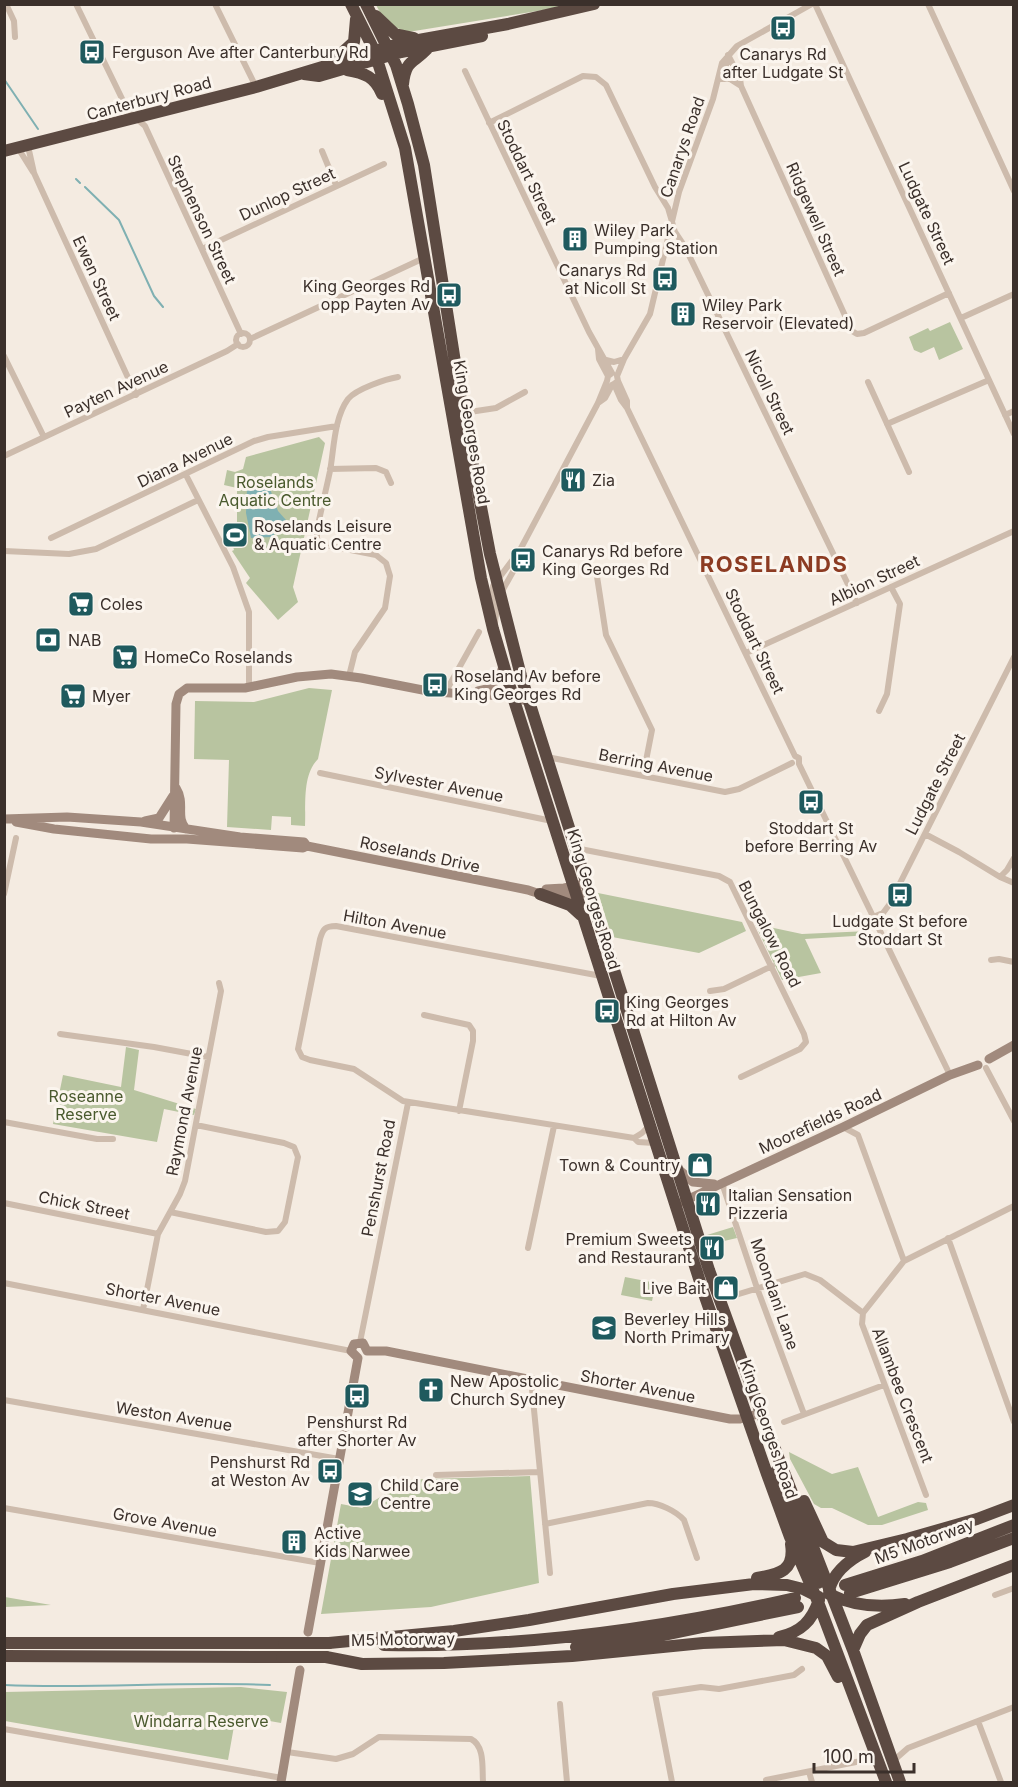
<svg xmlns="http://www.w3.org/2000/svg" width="1018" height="1787" viewBox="0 0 1018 1787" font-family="Inter,sans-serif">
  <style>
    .green { fill: #b8c4a0 }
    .water { fill: #7fb0b2 }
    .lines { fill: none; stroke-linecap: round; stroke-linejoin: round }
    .stream { stroke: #7fb0b2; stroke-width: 2 }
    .street { stroke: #cdbbac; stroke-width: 6 }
    .secondary { stroke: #a18a7d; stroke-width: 9 }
    .highway { stroke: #5c4a42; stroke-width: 12 }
    .highway-bridge { stroke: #5c4a42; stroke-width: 12 }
    .labels { text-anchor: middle; stroke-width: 6; stroke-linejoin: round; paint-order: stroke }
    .poi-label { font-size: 16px; fill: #3b302b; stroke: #fbf5ee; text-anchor: start }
    .street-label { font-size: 16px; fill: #3b302b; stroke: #fbf5ee }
    .park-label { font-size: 16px; fill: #4a5a2e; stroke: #fbf5ee }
    .district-label { font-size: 22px; font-weight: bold; letter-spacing: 1.5px; fill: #8c3b22; stroke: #fbf5ee }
  </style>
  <rect width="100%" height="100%" fill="#f4ebe1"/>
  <!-- green -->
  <path class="green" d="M376 5H574L408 32C390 26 385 22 376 5Z
    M950 322 963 349 939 360 934 347 921 353 914 350 909 337 928 328 930 331Z
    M319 437 325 443 293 587 298 602 278 620 246 583 250 578 232 551 234 550 228 529 237 527V488L224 485 227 470 235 472 243 469 246 457Z
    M309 688 332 690 318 759C302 775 306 805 305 826L291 825V817L272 816 271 830 227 827 229 760 194 759 195 701 254 702Z
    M598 893 742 922 746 931 699 953 612 937Z
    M755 924 802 934 869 931 871 935 805 939 821 973 782 980Z
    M126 1047 139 1050 134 1090 196 1109 194 1115 164 1109 157 1142 53 1124 63 1075 121 1087Z
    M733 1227 737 1238 711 1244 707 1235Z
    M625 1277 656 1283 652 1301 621 1295Z
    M789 1452 832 1474 858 1467 878 1517 918 1502 926 1503 928 1510 882 1525H868L832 1508H821L814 1504 790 1459Z
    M530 1476 539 1583 431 1607 321 1614 341 1504 362 1508 397 1487V1480Z
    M5 1597 51 1605 5 1607Z
    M241 1687 287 1692 281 1723 236 1715 228 1760 5 1721V1692Z"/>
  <!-- water -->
  <path class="water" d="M269 486 278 511 286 520 272 537 251 538 246 513 247 488Z"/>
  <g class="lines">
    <!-- stream -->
    <path class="stream" d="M4 79 38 129
      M76 179 80 183
      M85 187 119 220 154 296 163 307
      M4 1685C93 1689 182 1681 270 1685"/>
    <!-- street -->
    <path class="street" d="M6 4 14 21 15 37
      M76 4 128 111 145 126 241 334
      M215 4 256 87
      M815 4 1014 434
      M928 4 1014 191
      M728 55 740 78 741 86 852 331 857 334 864 333 949 293
      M465 71 589 332 612 373
      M719 79 724 75 728 56
      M719 79H730L741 86
      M489 123 583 76 596 77 606 85 655 187 668 208 675 232 685 247 857 603
      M28 146 34 173 136 395
      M18 148 33 172
      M322 151 336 185
      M202 249 384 164
      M961 318 1014 294
      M236 340a7 7 0 1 1 14 0a7 7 0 1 1-14 0Z
      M250 339 424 258
      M598 349 599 359 608 376
      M4 356 44 437
      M606 360 614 362 624 359
      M618 381 627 401V407
      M868 382 909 472
      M614 384 621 400 627 408 795 756 799 758V764L950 1075
      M614 384 618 381 617 376 624 359 650 314 679 192 713 99 722 63 737 46 812 4
      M598 403 605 398 612 385
      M463 413 496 408 525 392
      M1005 415 1014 411
      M887 424 989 380
      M4 456 227 351 238 344
      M330 469 376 468 386 472 391 483
      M186 475 233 567 249 612V688
      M51 538 254 441 268 437 337 426
      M4 551 69 554 96 549 198 500
      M596 570 606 635 652 730 643 776
      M501 593 519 561 520 551
      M495 623 496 614 492 594 493 586 520 550 598 403 607 381 608 376 612 373
      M746 653 1014 531
      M349 676 355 652 385 608 390 576 386 563 376 555 325 545 317 539V530C321 510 326 490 330 471 334 449 334 418 348 399 356 389 386 379 398 377
      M445 693 479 632
      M879 711 887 694 900 604 891 587
      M547 757 725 792 739 789 792 763
      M320 773 552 821
      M925 834 959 852 1000 877 1007 870 1014 858
      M575 848 719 876 730 882 804 1034 806 1042 800 1049 741 1077
      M1000 877 1014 883
      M4 894 16 838
      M873 917 883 913 889 905 1014 657
      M991 960 999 959 1014 962
      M601 976 336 926C325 926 323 929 320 939L298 1049 302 1057 310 1060 354 1069 403 1101 634 1138 638 1142 654 1143
      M710 991 724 989 772 966
      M424 1015 469 1025 473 1031V1041L459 1111
      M60 1034 154 1047 208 1057
      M986 1068 1014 1121
      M4 1122 97 1139H113
      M843 1127 858 1135 904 1261
      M634 1138 642 1133 649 1126
      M722 1183 757 1288 804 1414
      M4 1203 158 1234
      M170 1212 266 1232 278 1231 285 1222 298 1157 294 1147 284 1143 196 1125
      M948 1238 1014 1422
      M528 1248 554 1126
      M4 1283 351 1351
      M719 1300 805 1274 820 1280 863 1313
      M143 1310 158 1234 180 1194 185 1181 221 991 219 983
      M360 1342 408 1103
      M531 1379 550 1573
      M4 1400 339 1459
      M784 1422 884 1385
      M436 1475 539 1472
      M926 1495 862 1324 863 1313 904 1261 1014 1206
      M4 1508 320 1563
      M545 1524 648 1503C659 1503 676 1511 684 1520L697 1558
      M995 1595 1014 1588
      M560 1704 567 1782
      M978 1721 1001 1782
      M4 1729 282 1778
      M287 1752 336 1759 353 1754 379 1737 471 1739C485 1746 482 1768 483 1782
      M892 1762 908 1748 1014 1707
      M809 1772 812 1782
      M766 1780 861 1761 878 1762
      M672 1782 655 1694 701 1687 719 1689 794 1675 802 1669"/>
    <!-- secondary -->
    <path class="secondary" d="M478 691C497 687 498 684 503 666
      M176 788C186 804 175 816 186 829
      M4 819 67 817 141 822 240 837 304 842 307 846 528 890C546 897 563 896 581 894
      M145 821 159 818 173 796
      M16 822 54 829 151 839H187L303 848 307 846
      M174 828 176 704 179 694 187 688H245L297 677 331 674 361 678 433 692 505 696 528 701
      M546 889 564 888 579 885
      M989 1059 1014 1045
      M677 1168 693 1182 714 1184
      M682 1202 843 1127 950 1075 978 1065
      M367 1351H386L730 1419H740L761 1413
      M358 1358 351 1351 354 1344 363 1343 367 1351
      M308 1632 358 1358
      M281 1782 300 1670"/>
    <!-- highway -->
    <path class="highway" d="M351 4 374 50 405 148 481 578 493 629 513 697 702 1288 767 1474 790 1537 818 1602 886 1782
      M366 4 396 65 408 104 424 165 463 413 490 554 521 676 709 1270 761 1413 853 1650 900 1782
      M376 16 395 34 414 38
      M333 56 343 52 354 42 356 19
      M347 70C365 73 375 77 382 94
      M304 74 319 76 401 52 482 36
      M403 84C406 59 413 64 427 49
      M4 151 256 87 402 43 508 24 594 4
      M540 894 570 905 581 915
      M777 1470 780 1485 818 1583
      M804 1501 823 1542 836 1550 853 1552 907 1539 977 1519 1014 1505
      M757 1578C780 1574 795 1571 791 1544
      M845 1585 922 1561 1014 1525
      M829 1590C834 1572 849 1560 865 1552
      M850 1593 950 1562 1014 1538
      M829 1594C853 1606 878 1608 905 1604
      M779 1637C801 1632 812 1621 819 1600
      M4 1643H284
      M329 1643 454 1631 529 1620 673 1594 754 1584 787 1585 803 1589 819 1597
      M384 1645C522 1648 660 1629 795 1598
      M576 1647 663 1635 798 1607
      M853 1650 860 1634 867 1625 918 1602 1014 1565
      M4 1656 282 1657
      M326 1657 362 1664 444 1663 572 1656 703 1643 784 1640 816 1648 827 1656 838 1677"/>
    <!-- highway-bridge -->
    <path class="highway-bridge" d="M284 1643H329
      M282 1657H326"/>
  </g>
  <!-- icons -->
  <defs>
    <symbol id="bus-square" viewBox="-11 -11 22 22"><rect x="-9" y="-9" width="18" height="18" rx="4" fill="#1f5a5e" stroke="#fbf5ee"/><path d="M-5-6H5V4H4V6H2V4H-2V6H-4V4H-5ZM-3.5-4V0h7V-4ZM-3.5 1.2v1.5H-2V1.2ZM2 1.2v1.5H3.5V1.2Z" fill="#fff"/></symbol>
    <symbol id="building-square" viewBox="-11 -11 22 22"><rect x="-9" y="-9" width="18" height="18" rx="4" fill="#1f5a5e" stroke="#fbf5ee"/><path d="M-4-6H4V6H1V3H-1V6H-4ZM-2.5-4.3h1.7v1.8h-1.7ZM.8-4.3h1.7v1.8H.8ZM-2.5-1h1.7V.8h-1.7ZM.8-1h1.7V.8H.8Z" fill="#fff"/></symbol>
    <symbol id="restaurant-square" viewBox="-11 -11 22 22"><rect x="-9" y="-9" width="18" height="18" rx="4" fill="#1f5a5e" stroke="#fbf5ee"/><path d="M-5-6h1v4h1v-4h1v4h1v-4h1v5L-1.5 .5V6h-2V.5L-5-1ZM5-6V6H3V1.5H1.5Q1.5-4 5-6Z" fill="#fff"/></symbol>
    <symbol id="stadium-square" viewBox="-11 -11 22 22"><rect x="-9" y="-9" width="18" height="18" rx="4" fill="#1f5a5e" stroke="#fbf5ee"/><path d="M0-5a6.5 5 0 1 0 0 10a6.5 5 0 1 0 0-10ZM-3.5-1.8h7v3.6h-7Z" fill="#fff"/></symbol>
    <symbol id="supermarket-square" viewBox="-11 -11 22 22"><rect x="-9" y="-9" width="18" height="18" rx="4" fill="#1f5a5e" stroke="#fbf5ee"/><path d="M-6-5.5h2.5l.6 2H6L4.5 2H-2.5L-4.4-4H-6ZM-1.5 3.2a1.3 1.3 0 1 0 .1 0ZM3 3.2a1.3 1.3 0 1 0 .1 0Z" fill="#fff"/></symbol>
    <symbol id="bank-square" viewBox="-11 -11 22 22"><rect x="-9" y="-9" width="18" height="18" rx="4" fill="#1f5a5e" stroke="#fbf5ee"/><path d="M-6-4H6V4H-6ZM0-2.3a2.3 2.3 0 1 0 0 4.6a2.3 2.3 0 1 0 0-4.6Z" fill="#fff"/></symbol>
    <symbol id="shop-square" viewBox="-11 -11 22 22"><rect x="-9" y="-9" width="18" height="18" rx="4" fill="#1f5a5e" stroke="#fbf5ee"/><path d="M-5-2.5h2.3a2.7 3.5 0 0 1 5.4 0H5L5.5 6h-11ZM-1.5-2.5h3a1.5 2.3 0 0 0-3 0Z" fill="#fff"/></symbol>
    <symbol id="school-square" viewBox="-11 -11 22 22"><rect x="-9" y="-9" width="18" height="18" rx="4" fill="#1f5a5e" stroke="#fbf5ee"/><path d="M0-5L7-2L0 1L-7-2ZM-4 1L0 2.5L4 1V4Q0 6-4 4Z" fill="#fff"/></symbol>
    <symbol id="church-square" viewBox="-11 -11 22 22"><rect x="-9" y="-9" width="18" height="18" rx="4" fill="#1f5a5e" stroke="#fbf5ee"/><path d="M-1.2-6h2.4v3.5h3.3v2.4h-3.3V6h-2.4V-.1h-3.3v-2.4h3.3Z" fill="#fff"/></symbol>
  </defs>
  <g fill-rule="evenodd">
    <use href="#bus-square" x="768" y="13" width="30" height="30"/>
    <use href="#bus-square" x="77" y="37" width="30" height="30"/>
    <use href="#building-square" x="560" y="224" width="30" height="30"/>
    <use href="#bus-square" x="650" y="264" width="30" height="30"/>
    <use href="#bus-square" x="434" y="280" width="30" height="30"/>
    <use href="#building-square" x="668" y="299" width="30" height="30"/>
    <use href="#restaurant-square" x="558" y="465" width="30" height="30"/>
    <use href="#stadium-square" x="220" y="520" width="30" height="30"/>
    <use href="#bus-square" x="508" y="545" width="30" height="30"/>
    <use href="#supermarket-square" x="66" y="589" width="30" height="30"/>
    <use href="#bank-square" x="33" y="625" width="30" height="30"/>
    <use href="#supermarket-square" x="110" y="642" width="30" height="30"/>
    <use href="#bus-square" x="420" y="670" width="30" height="30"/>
    <use href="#supermarket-square" x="58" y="681" width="30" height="30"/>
    <use href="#bus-square" x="796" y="787" width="30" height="30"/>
    <use href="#bus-square" x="885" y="880" width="30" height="30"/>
    <use href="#bus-square" x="592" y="996" width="30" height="30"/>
    <use href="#shop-square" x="685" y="1150" width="30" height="30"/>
    <use href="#restaurant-square" x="693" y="1189" width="30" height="30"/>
    <use href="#restaurant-square" x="697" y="1233" width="30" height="30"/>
    <use href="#shop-square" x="711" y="1273" width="30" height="30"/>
    <use href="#school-square" x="589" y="1313" width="30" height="30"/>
    <use href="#church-square" x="416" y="1375" width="30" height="30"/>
    <use href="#bus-square" x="342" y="1381" width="30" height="30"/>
    <use href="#bus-square" x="315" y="1456" width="30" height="30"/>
    <use href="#school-square" x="345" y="1479" width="30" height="30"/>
    <use href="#building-square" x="279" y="1527" width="30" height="30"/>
  </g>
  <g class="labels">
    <!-- poi labels -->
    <g class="poi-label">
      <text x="112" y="58">Ferguson Ave after Canterbury Rd</text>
      <text x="783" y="60" text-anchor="middle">Canarys Rd<tspan x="783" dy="18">after Ludgate St</tspan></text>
      <text x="594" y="236">Wiley Park<tspan x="594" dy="18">Pumping Station</tspan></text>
      <text x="646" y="276" text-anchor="end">Canarys Rd<tspan x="646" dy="18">at Nicoll St</tspan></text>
      <text x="430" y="292" text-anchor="end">King Georges Rd<tspan x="430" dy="18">opp Payten Av</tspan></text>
      <text x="702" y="311">Wiley Park<tspan x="702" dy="18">Reservoir (Elevated)</tspan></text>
      <text x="592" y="486">Zia</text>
      <text x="254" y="532">Roselands Leisure<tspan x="254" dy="18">&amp; Aquatic Centre</tspan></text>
      <text x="542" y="557">Canarys Rd before<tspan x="542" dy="18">King Georges Rd</tspan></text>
      <text x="100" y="610">Coles</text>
      <text x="68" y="646">NAB</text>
      <text x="144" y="663">HomeCo Roselands</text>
      <text x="454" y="682">Roseland Av before<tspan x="454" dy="18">King Georges Rd</tspan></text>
      <text x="92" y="702">Myer</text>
      <text x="811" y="834" text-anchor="middle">Stoddart St<tspan x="811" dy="18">before Berring Av</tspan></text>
      <text x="900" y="927" text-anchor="middle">Ludgate St before<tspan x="900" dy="18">Stoddart St</tspan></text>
      <text x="626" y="1008">King Georges<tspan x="626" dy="18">Rd at Hilton Av</tspan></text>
      <text x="680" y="1171" text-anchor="end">Town &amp; Country</text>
      <text x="728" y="1201">Italian Sensation<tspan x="728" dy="18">Pizzeria</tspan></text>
      <text x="692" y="1245" text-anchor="end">Premium Sweets<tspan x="692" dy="18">and Restaurant</tspan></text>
      <text x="706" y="1294" text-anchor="end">Live Bait</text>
      <text x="624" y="1325">Beverley Hills<tspan x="624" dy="18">North Primary</tspan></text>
      <text x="450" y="1387">New Apostolic<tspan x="450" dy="18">Church Sydney</tspan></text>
      <text x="357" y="1428" text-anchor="middle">Penshurst Rd<tspan x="357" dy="18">after Shorter Av</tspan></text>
      <text x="310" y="1468" text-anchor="end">Penshurst Rd<tspan x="310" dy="18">at Weston Av</tspan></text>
      <text x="380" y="1491">Child Care<tspan x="380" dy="18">Centre</tspan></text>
      <text x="314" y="1539">Active<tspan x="314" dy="18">Kids Narwee</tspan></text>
    </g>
    <!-- street labels -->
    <g class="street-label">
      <text transform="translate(149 98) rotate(-15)" y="6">Canterbury Road</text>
      <text transform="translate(682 147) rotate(-71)" y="6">Canarys Road</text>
      <text transform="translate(527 172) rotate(64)" y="6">Stoddart Street</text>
      <text transform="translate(287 194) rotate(-25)" y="6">Dunlop Street</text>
      <text transform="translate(927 213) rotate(65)" y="6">Ludgate Street</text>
      <text transform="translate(202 219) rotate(65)" y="6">Stephenson Street</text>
      <text transform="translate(816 219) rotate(66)" y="6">Ridgewell Street</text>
      <text transform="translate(97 278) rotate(65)" y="6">Ewen Street</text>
      <text transform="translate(116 389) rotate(-25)" y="6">Payten Avenue</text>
      <text transform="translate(770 392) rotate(64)" y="6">Nicoll Street</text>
      <text transform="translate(472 432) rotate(80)" y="6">King Georges Road</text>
      <text transform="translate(185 460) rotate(-26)" y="6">Diana Avenue</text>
      <text transform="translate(874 580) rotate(-25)" y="6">Albion Street</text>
      <text transform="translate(755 641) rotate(64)" y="6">Stoddart Street</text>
      <text transform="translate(656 765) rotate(11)" y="6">Berring Avenue</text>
      <text transform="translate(439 784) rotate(11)" y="6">Sylvester Avenue</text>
      <text transform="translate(935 784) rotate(-63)" y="6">Ludgate Street</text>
      <text transform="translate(420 854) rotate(12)" y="6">Roselands Drive</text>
      <text transform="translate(594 899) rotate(73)" y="6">King Georges Road</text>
      <text transform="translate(395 924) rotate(10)" y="6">Hilton Avenue</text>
      <text transform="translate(770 934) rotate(63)" y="6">Bungalow Road</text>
      <text transform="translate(184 1111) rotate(-79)" y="6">Raymond Avenue</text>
      <text transform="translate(820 1121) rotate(-25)" y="6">Moorefields Road</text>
      <text transform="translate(378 1178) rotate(-79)" y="6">Penshurst Road</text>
      <text transform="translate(84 1205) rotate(11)" y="6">Chick Street</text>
      <text transform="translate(775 1294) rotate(71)" y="6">Moondani Lane</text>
      <text transform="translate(163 1299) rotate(11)" y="6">Shorter Avenue</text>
      <text transform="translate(638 1386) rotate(11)" y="6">Shorter Avenue</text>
      <text transform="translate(903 1395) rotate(69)" y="6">Allambee Crescent</text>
      <text transform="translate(174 1416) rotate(9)" y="6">Weston Avenue</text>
      <text transform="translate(769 1429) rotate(71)" y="6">King Georges Road</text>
      <text transform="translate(165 1522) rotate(10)" y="6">Grove Avenue</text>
      <text transform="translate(924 1541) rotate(-20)" y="6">M5 Motorway</text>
      <text transform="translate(403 1639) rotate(-1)" y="6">M5 Motorway</text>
    </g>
    <!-- park labels -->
    <g class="park-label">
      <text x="275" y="488">Roselands<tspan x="275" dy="18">Aquatic Centre</tspan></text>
      <text x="86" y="1102">Roseanne<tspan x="86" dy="18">Reserve</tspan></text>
      <text x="201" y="1727">Windarra Reserve</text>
    </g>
    <!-- district labels -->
    <g class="district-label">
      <text x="774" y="572">ROSELANDS</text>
    </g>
  </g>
  <!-- border -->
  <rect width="1018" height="1787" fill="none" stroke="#3b302b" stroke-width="12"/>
  <!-- scale -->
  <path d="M814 1763v9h100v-9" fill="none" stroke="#3b302b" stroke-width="3"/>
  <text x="823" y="1763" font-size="18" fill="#3b302b" stroke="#fbf5ee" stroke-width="4.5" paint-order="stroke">100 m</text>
</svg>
